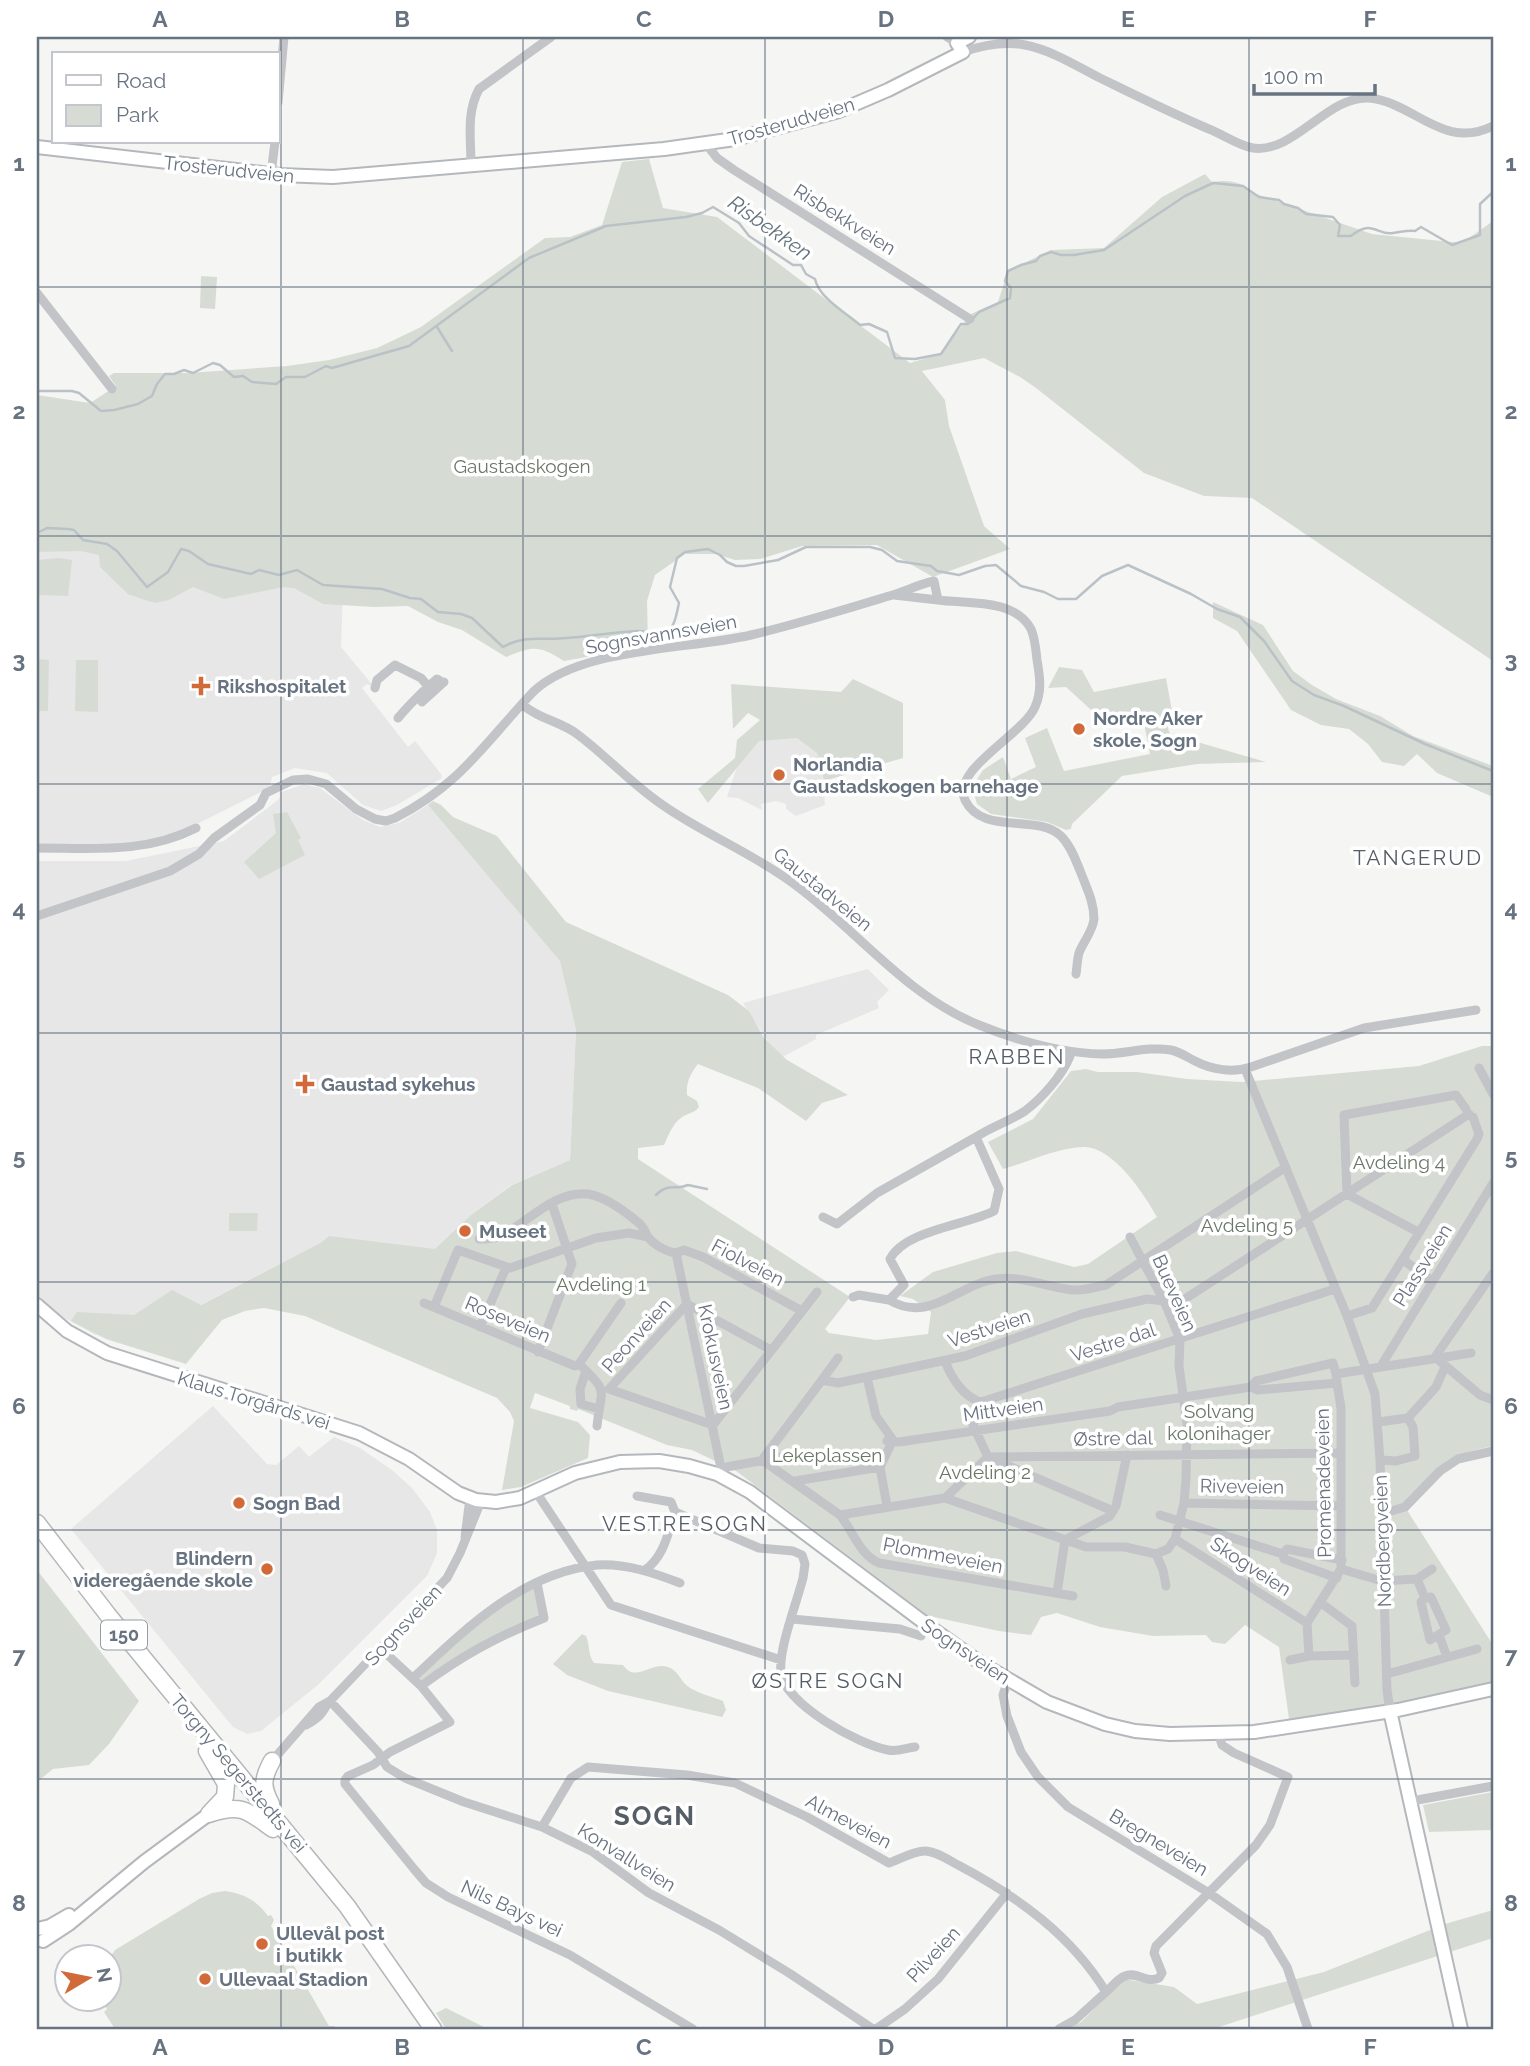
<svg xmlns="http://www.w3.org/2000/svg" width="1530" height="2066" viewBox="0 0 1530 2066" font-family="Raleway,sans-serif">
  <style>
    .built { fill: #e6e7e6 }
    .green { fill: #d6dcd4 }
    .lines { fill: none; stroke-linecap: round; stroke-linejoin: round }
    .stream { stroke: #bac2c7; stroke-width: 2.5 }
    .secondary-casing { stroke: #b4b8bc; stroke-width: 16 }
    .highway-casing { stroke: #b4b7ba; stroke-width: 19 }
    .street { stroke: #c2c4c8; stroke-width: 9 }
    .secondary { stroke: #fff; stroke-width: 12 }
    .highway { stroke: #fff; stroke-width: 16 }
    .grid { fill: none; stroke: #687381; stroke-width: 2; stroke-opacity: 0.55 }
    .poi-dot { fill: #d16a38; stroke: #fff; stroke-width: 2.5 }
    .labels { text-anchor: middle; stroke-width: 7; stroke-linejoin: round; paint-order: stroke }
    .shield { fill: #fff; stroke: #959da7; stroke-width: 2 }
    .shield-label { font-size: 18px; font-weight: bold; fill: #687381 }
    .street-label { font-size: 19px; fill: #687381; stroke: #fff }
    .park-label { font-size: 19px; fill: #687866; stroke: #fff }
    .poi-label { font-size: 19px; font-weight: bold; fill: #687381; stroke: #fff; text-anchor: start }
    .water-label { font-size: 21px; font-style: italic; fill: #63737d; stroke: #fff }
    .neighbourhood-label { font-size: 21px; letter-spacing: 2px; fill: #555d66; stroke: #fff }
    .district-label { font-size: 26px; font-weight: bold; letter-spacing: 2px; fill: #555d66; stroke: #fff }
    .neatline { fill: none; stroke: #687381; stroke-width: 2.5 }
    .grid-label { font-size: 23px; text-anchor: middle; font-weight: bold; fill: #687381 }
  </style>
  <rect width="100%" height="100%" fill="#f5f6f3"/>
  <!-- built -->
  <path class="built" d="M47 528 154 581 343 587 341 647 375 688 367 684 362 688 408 747 415 741 441 774 442 778 397 805 381 811 363 805 327 773 295 768 272 777 269 788 187 829 146 841 113 845 37 844V533Z
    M812 735 822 770 825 805 796 816 786 809V804L776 801 761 804 762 810 738 798 727 797 746 740Z
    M304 784 320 788 363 820 380 827 399 823 428 805 560 960 576 1030 570 1160 511 1185 471 1215 430 1255 322 1242 200 1305 96 1335 63 1317 37 1295V861H126L224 841 278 800 280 796 279 793Z
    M868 969 889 990 877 1002 879 1008 816 1035V1039L779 1059 743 1003Z
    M213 1406 267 1464 276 1465 299 1446 309 1457 334 1437 360 1448 392 1470 412 1488 430 1512 437 1530V1553L427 1576 319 1684 261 1731 247 1734 233 1727 71 1529Z"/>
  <!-- green -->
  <path class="green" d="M649 159 663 208 717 217 910 363 940 354 971 314 998 302 1008 271 1051 250 1104 248 1162 197 1205 174 1212 182C1231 179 1241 182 1256 194L1372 234 1462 243 1493 221V661L1252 498 1204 496 1144 473 1036 388 1020 377 984 358 922 371 945 400 949 426 984 526 1010 549 933 577 877 545 802 546 760 559 735 560 716 554H685L655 575 647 601 648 646 564 661C538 645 534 646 506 657L462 630 438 622 408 606 374 607 323 604 294 588 284 587 224 599 193 587 169 600 155 603 145 600 128 594 100 567 99 555 81 551 37 552V395L90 403 116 386 109 376 114 373H188L287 366 329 360 377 348 421 327 545 238 570 237 602 225 622 162Z
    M201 276 217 277 215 309 200 308Z
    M59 558 72 560 68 596 37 595V560Z
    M1213 602 1263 625 1293 671 1312 685 1336 699 1380 716 1413 736 1493 766V797L1437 773 1417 754 1404 766 1382 762 1368 744 1349 729 1321 725 1291 710 1237 631 1213 618Z
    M37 659 49 660 48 711H37Z
    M76 660H98V712L75 711Z
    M1059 667 1082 670 1094 692 1166 678 1174 722 1167 725 1170 734 1266 762 1197 764 1122 776 1072 824 1071 829 1066 830 1047 822 991 814 977 804 972 787 983 770 1003 757 1011 779 1036 767 1025 738 1047 728 1064 771 1150 754 1142 713 1101 719 1066 687 1048 688Z
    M853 679 903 703V758L824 781 817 753 797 738 759 741 708 803 698 789 735 758 737 740 760 720 748 713 733 729 731 684 841 692Z
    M433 801 441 805 453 817 497 836 566 922 728 995 749 1011 764 1038 787 1060 848 1095 822 1103 806 1121 758 1088 698 1064C690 1074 686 1083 687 1095L697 1101 699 1107C694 1113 691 1112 684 1116 673 1122 669 1134 664 1145L638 1148V1159L850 1297 825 1329 829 1333 876 1340 928 1334 931 1312 913 1299 900 1296 933 1272 997 1253 1016 1251 1074 1267 1088 1264 1157 1217C1144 1194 1113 1146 1083 1147 1056 1148 1029 1162 1003 1169L988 1142 1033 1119 1071 1071 1086 1069 1098 1072H1137L1187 1079 1242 1082 1419 1066 1482 1046H1493V1446C1445 1455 1434 1470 1405 1507L1493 1645V1683L1392 1707 1289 1719 1279 1647 1245 1625 1225 1644 1212 1642 1206 1635 1153 1636 1100 1627 1057 1613 1041 1617 1031 1635 999 1631 929 1616 736 1471 692 1450 667 1445 578 1409 577 1411 570 1409V1406L535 1393 530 1408 578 1422 590 1435 588 1458 521 1487 502 1490 514 1421 510 1412 497 1398 305 1316 264 1308 245 1311 222 1320 186 1364 106 1339 71 1321 77 1312 134 1315 172 1290 201 1305 322 1242 329 1236 435 1249 471 1215 512 1185 570 1160 576 1030 560 961 428 805Z
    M287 812 301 838 298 840 305 855 259 879 244 862 276 833 273 814Z
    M229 1213H258L257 1231H229Z
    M37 1570 139 1701 109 1744 89 1765 53 1769 37 1782Z
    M537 1583 544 1618 500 1635 421 1686 413 1678 464 1630Z
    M582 1634 586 1636C590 1645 588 1655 594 1663L623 1665C635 1682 648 1665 663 1666 680 1668 679 1683 692 1689 701 1694 713 1697 723 1701L726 1710 722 1717 608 1691 567 1675 553 1664Z
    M1493 1792V1830L1429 1832 1423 1805Z
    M225 1891C245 1894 256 1900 268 1916L271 1915 274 1920 271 1926 329 2026H334L337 2029H115L104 2012 107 2009 103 2000H108L109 1959 115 1950 199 1899 212 1893Z
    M1493 1910V1938L1219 2027 1218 2029H1068L1081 2022 1124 1979 1174 1987 1197 2004 1324 1972 1445 1924Z
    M446 2008 488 2029H446L436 2013Z"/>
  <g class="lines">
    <!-- stream -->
    <path class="stream" d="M437 327 452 351
      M37 391H72L79 393 101 411 114 410 138 404 152 396 157 384 165 374H174L184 370 193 373 213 363 220 365 234 377 243 376 252 382 276 384 286 377H305L326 366 332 368 409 346 529 258 606 226 686 217 702 213 713 207 739 223 749 236 793 265H801L806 274 815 279C819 298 846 313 860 325L869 324 887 332 895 358 915 359 941 354 961 324H968L979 312 1010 298 1011 288 1005 281 1008 271 1021 265 1036 261 1040 256 1051 252 1061 255H1074L1104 250 1185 196 1213 183 1243 186 1259 197 1279 200 1284 204 1298 208 1306 214 1333 217 1340 225 1338 236H1351C1373 218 1377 236 1393 233 1402 232 1407 230 1415 231L1421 227 1452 245 1480 235V204L1493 192
      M37 533 47 528 68 529 74 530 83 540 107 544 117 551 147 587 168 572 181 549 189 551 208 564 251 574 259 570 279 575 297 570 323 585 382 589 410 598 421 599 438 612 461 614 472 618 503 647C526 634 543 641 567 638 591 636 614 632 638 631 646 631 658 635 666 632 675 629 677 611 679 603L670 587 677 558 685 552 708 549 720 555 727 562 736 566H744L778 560 806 547H870L882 550 897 561 931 566 937 571 959 575 985 566 996 565 1021 586 1044 592 1058 599H1076L1102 576 1128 565 1191 594 1217 609 1240 617 1264 641 1292 681 1314 695 1344 706 1425 744 1493 771
      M656 1195C669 1182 675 1191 688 1185L707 1189"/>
    <defs>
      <path id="secondary" d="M37 147 280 175 333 177 664 149 735 139 839 111 888 90 963 52 957 43 969 37
        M37 1305 67 1331 107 1353 359 1433 409 1459 458 1493 476 1500 496 1502 520 1498 575 1473 620 1462 659 1461 689 1466 717 1474 750 1492 930 1627 982 1664 1047 1702 1105 1724 1135 1731 1170 1734 1254 1732 1398 1710 1493 1689
        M1390 1711 1461 2029
        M38 1929 50 1926 69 1915
        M43 1941 69 1924 144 1862 209 1814"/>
      <path id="highway" d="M37 1523 108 1615 347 1906 433 2029
        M207 1751 226 1784 225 1797 209 1814
        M271 1804C262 1787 262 1779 272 1761
        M212 1813C242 1803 249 1812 273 1829"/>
    </defs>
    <!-- secondary casing -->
    <use href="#secondary" class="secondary-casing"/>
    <!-- highway casing -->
    <use href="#highway" class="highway-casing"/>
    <!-- street -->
    <path class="street" d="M947 37 957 43
      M963 52C983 45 1004 41 1025 45 1051 50 1075 65 1098 77 1135 95 1171 113 1209 129 1222 134 1239 146 1253 148 1294 154 1328 95 1369 98 1414 102 1443 151 1493 126
      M278 102 284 37
      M706 144 717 158 734 170 970 319
      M471 165C471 139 466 113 479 89L551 37
      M271 174 275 142
      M37 293 112 389
      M938 600C966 604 1015 598 1031 629 1035 638 1036 650 1037 660 1040 677 1042 691 1035 707 1023 735 951 769 965 800 982 836 1037 813 1061 836 1071 846 1076 861 1081 873 1087 889 1094 902 1094 919 1093 931 1083 942 1079 953 1077 960 1077 968 1076 974
      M375 688 377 680 395 665 421 678 427 685
      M422 702 444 682
      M522 704C538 719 560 721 577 734 608 757 634 787 667 808 707 835 751 853 790 881 854 926 904 995 979 1025 1016 1040 1062 1053 1102 1054 1125 1054 1148 1046 1171 1050 1180 1052 1187 1057 1195 1061 1212 1070 1233 1073 1251 1067L1364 1028 1476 1010
      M398 718C408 706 426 688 437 679L439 680
      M37 848C92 848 145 854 196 828
      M37 916 170 871 199 854 214 838 260 805 266 793 293 780 308 779 326 784 356 809 375 819 386 821 395 818C461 784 484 744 533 692 580 647 688 650 751 635 798 624 843 610 889 596 904 592 919 584 934 581L938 600 894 595
      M1479 1068 1493 1094
      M1245 1069 1347 1316 1375 1394 1380 1460 1387 1690 1390 1711
      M823 1217 837 1224 877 1193 976 1137
      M1418 1232 1347 1194 1344 1115 1456 1095 1466 1109
      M479 1239C486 1239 495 1239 501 1236 527 1223 555 1190 588 1194 606 1197 626 1212 640 1224 644 1228 645 1232 648 1237 654 1245 667 1252 676 1253
      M676 1253 721 1468 786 1456
      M676 1253 684 1250 703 1257 802 1311
      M1493 1273 1435 1357 1480 1395 1493 1400
      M1432 1281 1406 1262 1404 1257 1477 1139 1479 1134 1473 1117
      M853 1297 859 1295 889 1300 904 1285 890 1259C905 1230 967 1225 994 1211L999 1189 976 1137C991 1127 1010 1121 1025 1111 1042 1098 1062 1076 1070 1056
      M889 1300C926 1322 953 1291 986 1281 1016 1272 1044 1287 1073 1290 1083 1291 1095 1287 1106 1285L1286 1167
      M424 1303 575 1366 579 1364
      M434 1307 458 1250 510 1268 596 1238 629 1233 648 1237
      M1168 1310 1469 1114
      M1347 1316 1372 1308 1404 1257
      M480 1327 506 1268
      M538 1352 572 1264 552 1204
      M945 1361C951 1377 963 1397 981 1402
      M579 1364 621 1303
      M579 1364C610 1393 601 1387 597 1426
      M1381 1366 1493 1183
      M586 1371 580 1389 581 1404 599 1409
      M867 1377 876 1416 893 1440
      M822 1380 838 1358
      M1251 1387 1256 1381 1333 1363 1336 1374
      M609 1389 713 1425 817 1292
      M609 1389 687 1304 771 1350
      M981 1402 1335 1289
      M981 1402 973 1425 988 1457 1113 1511
      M1378 1422 1408 1418 1436 1387 1445 1367
      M887 1441 899 1442 1110 1411 1118 1407 1251 1387 1258 1390 1337 1383 1336 1374 1471 1353
      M762 1460 822 1380 838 1383 965 1356 1082 1314 1147 1299 1164 1301
      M762 1460 840 1515C853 1531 859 1554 879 1563L1073 1596
      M1380 1460 1396 1461 1415 1456 1413 1427 1408 1418
      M795 1481 880 1467
      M536 1492 611 1605 781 1660
      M637 1496 671 1502 675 1512 759 1548 793 1551 802 1555 805 1564 803 1578C797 1602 778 1650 781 1673 785 1704 859 1745 888 1750 897 1752 906 1748 915 1747
      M945 1498 988 1457 1341 1453
      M1184 1503 1341 1506
      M887 1506 880 1467 893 1440
      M1381 1514 1405 1507 1440 1471 1458 1459 1493 1451
      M840 1515 945 1498 1086 1547H1125L1156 1554 1168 1549 1175 1539 1184 1503 1186 1479 1187 1424 1179 1366 1180 1339 1164 1301 1130 1237
      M1160 1515 1283 1554 1284 1559 1337 1578
      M465 1537 470 1498
      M1175 1539 1307 1623
      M1065 1540 1110 1516 1116 1506 1127 1455
      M1156 1554 1163 1570 1166 1586
      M1283 1554 1287 1549 1342 1560
      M1341 1569 1382 1581 1417 1579 1425 1598 1421 1602 1430 1640 1446 1630 1431 1597 1425 1598
      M645 1570C664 1557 668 1533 675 1512
      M1417 1579 1432 1569
      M1057 1593 1065 1540
      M1321 1603 1352 1626 1355 1683
      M792 1619 900 1629 921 1636
      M1439 1635 1447 1657
      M380 1648 421 1686 450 1722 390 1752 373 1765 348 1776 345 1780V1784L414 1869 426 1883 448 1897 570 1955 693 2029
      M1309 1656 1307 1623 1341 1569V1408L1337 1383
      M1290 1660 1309 1656 1354 1655
      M1387 1674 1477 1649
      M413 1678C464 1630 523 1572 597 1565 625 1563 654 1573 680 1583
      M1008 1680 1003 1695 1007 1716 1021 1752 1038 1777 1068 1807 1209 1893 1267 1934 1287 1967 1308 2029
      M421 1686C463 1655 496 1637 544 1618L537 1583
      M330 1701 378 1752 387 1767 405 1778 464 1802 542 1827 593 1852 649 1893 719 1930 789 1973 873 2029
      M306 1725C317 1719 323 1714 328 1702
      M272 1761 319 1707 330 1701 447 1578 460 1553 481 1501
      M1412 1801 1493 1786
      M542 1827 571 1778 588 1767 687 1775 735 1783 807 1817 889 1863C900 1859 914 1851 925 1851 936 1851 950 1861 960 1866 1018 1897 1071 1935 1106 1992L1075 2020 1059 2029
      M1106 1992C1112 1987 1117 1979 1125 1976 1137 1971 1147 1984 1159 1978L1162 1973 1154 1953 1156 1946 1256 1845 1270 1825 1288 1777 1234 1753 1222 1745 1219 1735
      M876 2029 905 2009 938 1979 1007 1893"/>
    <!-- secondary -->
    <use href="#secondary" class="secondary"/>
    <!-- highway -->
    <use href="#highway" class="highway"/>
  </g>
  <!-- grid -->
  <path class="grid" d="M281 37V2029M523 37V2029M765 37V2029M1007 37V2029M1249 37V2029M37 287H1493M37 536H1493M37 784H1493M37 1033H1493M37 1282H1493M37 1530H1493M37 1779H1493"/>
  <!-- markers -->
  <g class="poi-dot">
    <path d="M197.5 675.5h7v7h7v7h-7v7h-7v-7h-7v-7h7z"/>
    <circle cx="1079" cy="729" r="7"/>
    <circle cx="779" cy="775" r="7"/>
    <path d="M301.5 1073.5h7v7h7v7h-7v7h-7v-7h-7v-7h7z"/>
    <circle cx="465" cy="1231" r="7"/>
    <circle cx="239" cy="1503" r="7"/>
    <circle cx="267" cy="1569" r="7"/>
    <circle cx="262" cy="1944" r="7"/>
    <circle cx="205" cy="1979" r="7"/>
  </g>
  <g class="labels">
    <!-- shield labels -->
    <rect class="shield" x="101" y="1620.5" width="46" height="29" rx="5"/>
    <g class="shield-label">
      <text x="124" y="1641">150</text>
    </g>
    <!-- street labels -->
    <g class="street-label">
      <text transform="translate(791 121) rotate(-16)" y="7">Trosterudveien</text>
      <text transform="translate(229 169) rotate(6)" y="7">Trosterudveien</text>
      <text transform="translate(845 219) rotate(32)" y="7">Risbekkveien</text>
      <text transform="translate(661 634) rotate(-10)" y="7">Sognsvannsveien</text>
      <text transform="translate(823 889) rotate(39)" y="7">Gaustadveien</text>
      <text transform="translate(748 1262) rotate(28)" y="7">Fiolveien</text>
      <text transform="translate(1422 1265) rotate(-58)" y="7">Plassveien</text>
      <text transform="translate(1175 1293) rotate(66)" y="7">Bueveien</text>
      <text transform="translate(508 1319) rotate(23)" y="7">Roseveien</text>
      <text transform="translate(989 1328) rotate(-18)" y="7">Vestveien</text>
      <text transform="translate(636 1335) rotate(-48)" y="7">Peonveien</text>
      <text transform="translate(1113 1342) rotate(-18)" y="7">Vestre dal</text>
      <text transform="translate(716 1357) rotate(78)" y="7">Krokusveien</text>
      <text transform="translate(254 1400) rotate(17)" y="7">Klaus Torgårds vei</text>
      <text transform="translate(1003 1409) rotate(-8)" y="7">Mittveien</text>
      <text transform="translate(1113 1438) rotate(-1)" y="7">Østre dal</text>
      <text transform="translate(1323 1483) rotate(-91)" y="7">Promenadeveien</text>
      <text transform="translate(1242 1486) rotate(1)" y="7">Riveveien</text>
      <text transform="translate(1382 1541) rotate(-92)" y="7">Nordbergveien</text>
      <text transform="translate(943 1555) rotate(11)" y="7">Plommeveien</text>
      <text transform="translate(1251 1566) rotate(33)" y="7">Skogveien</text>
      <text transform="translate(403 1625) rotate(-47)" y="7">Sognsveien</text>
      <text transform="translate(966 1651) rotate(34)" y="7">Sognsveien</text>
      <text transform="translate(239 1773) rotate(50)" y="7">Torgny Segerstedts vei</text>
      <text transform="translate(849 1821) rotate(28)" y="7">Almeveien</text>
      <text transform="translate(1159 1842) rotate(31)" y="7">Bregneveien</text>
      <text transform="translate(627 1857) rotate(32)" y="7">Konvallveien</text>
      <text transform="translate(512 1908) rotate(25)" y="7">Nils Bays vei</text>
      <text transform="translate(933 1954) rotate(-47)" y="7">Pilveien</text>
    </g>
    <!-- park labels -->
    <g class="park-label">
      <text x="522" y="473">Gaustadskogen</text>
      <text x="1399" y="1169">Avdeling 4</text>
      <text x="1247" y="1232">Avdeling 5</text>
      <text x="601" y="1291">Avdeling 1</text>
      <text x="1219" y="1418">Solvang<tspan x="1219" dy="22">kolonihager</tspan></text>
      <text x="827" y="1462">Lekeplassen</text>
      <text x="985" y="1479">Avdeling 2</text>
    </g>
    <!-- poi labels -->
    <g class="poi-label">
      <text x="217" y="693">Rikshospitalet</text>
      <text x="1093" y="725">Nordre Aker<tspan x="1093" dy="22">skole, Sogn</tspan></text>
      <text x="793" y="771">Norlandia<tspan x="793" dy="22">Gaustadskogen barnehage</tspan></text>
      <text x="321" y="1091">Gaustad sykehus</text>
      <text x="479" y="1238">Museet</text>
      <text x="253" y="1510">Sogn Bad</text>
      <text x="253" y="1565" text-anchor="end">Blindern<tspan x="253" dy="22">videregående skole</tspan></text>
      <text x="276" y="1940">Ullevål post<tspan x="276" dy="22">i butikk</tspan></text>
      <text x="219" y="1986">Ullevaal Stadion</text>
    </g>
    <!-- water labels -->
    <g class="water-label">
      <text transform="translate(770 228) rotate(35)" y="7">Risbekken</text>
    </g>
    <!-- neighbourhood labels -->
    <g class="neighbourhood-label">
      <text x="1418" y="865">TANGERUD</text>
      <text x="1017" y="1064">RABBEN</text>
      <text x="685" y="1531">VESTRE SOGN</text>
      <text x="828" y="1688">ØSTRE SOGN</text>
    </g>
    <!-- district labels -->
    <g class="district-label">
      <text x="655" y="1825">SOGN</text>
    </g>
  </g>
  <!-- border -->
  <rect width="1530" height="2066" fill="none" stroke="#ffffff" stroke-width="77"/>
  <!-- legend -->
  <rect x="52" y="52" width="228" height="91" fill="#ffffff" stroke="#c3c7cd" stroke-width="2"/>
  <rect x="66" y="75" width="35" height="10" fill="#ffffff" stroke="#c3c7cd" stroke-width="2"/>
  <text x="116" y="88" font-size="21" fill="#687381">Road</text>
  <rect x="66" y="105" width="35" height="21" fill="#d6dcd4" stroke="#c3c7cd" stroke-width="2"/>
  <text x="116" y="122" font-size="21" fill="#687381">Park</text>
  <!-- north arrow -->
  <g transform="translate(88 1978) rotate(80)"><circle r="33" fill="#ffffff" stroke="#c3c7cd" stroke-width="2"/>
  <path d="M0-5L12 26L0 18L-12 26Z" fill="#d16a38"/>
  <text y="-10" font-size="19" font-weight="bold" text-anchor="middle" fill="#687381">N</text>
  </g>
  <!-- scale -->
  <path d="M1254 84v10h121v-10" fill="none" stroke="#687381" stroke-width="3.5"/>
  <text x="1264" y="84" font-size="21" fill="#687381" stroke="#ffffff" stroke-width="5" paint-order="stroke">100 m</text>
  <rect x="38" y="38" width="1454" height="1990" class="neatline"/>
  <g class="grid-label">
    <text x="160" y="27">A</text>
    <text x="402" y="27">B</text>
    <text x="644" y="27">C</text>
    <text x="886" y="27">D</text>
    <text x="1128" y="27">E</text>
    <text x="1370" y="27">F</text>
    <text x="19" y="171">1</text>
    <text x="1511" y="171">1</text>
    <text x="19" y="419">2</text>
    <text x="1511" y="419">2</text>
    <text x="19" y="668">3</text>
    <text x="1511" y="668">3</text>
    <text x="19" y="917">4</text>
    <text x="1511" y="917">4</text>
    <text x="19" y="1165">5</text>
    <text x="1511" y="1165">5</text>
    <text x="19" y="1414">6</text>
    <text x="1511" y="1414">6</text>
    <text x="19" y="1663">7</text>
    <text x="1511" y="1663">7</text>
    <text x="19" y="1911">8</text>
    <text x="1511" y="1911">8</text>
    <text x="160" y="2055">A</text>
    <text x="402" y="2055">B</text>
    <text x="644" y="2055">C</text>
    <text x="886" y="2055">D</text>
    <text x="1128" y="2055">E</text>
    <text x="1370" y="2055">F</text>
  </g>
</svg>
